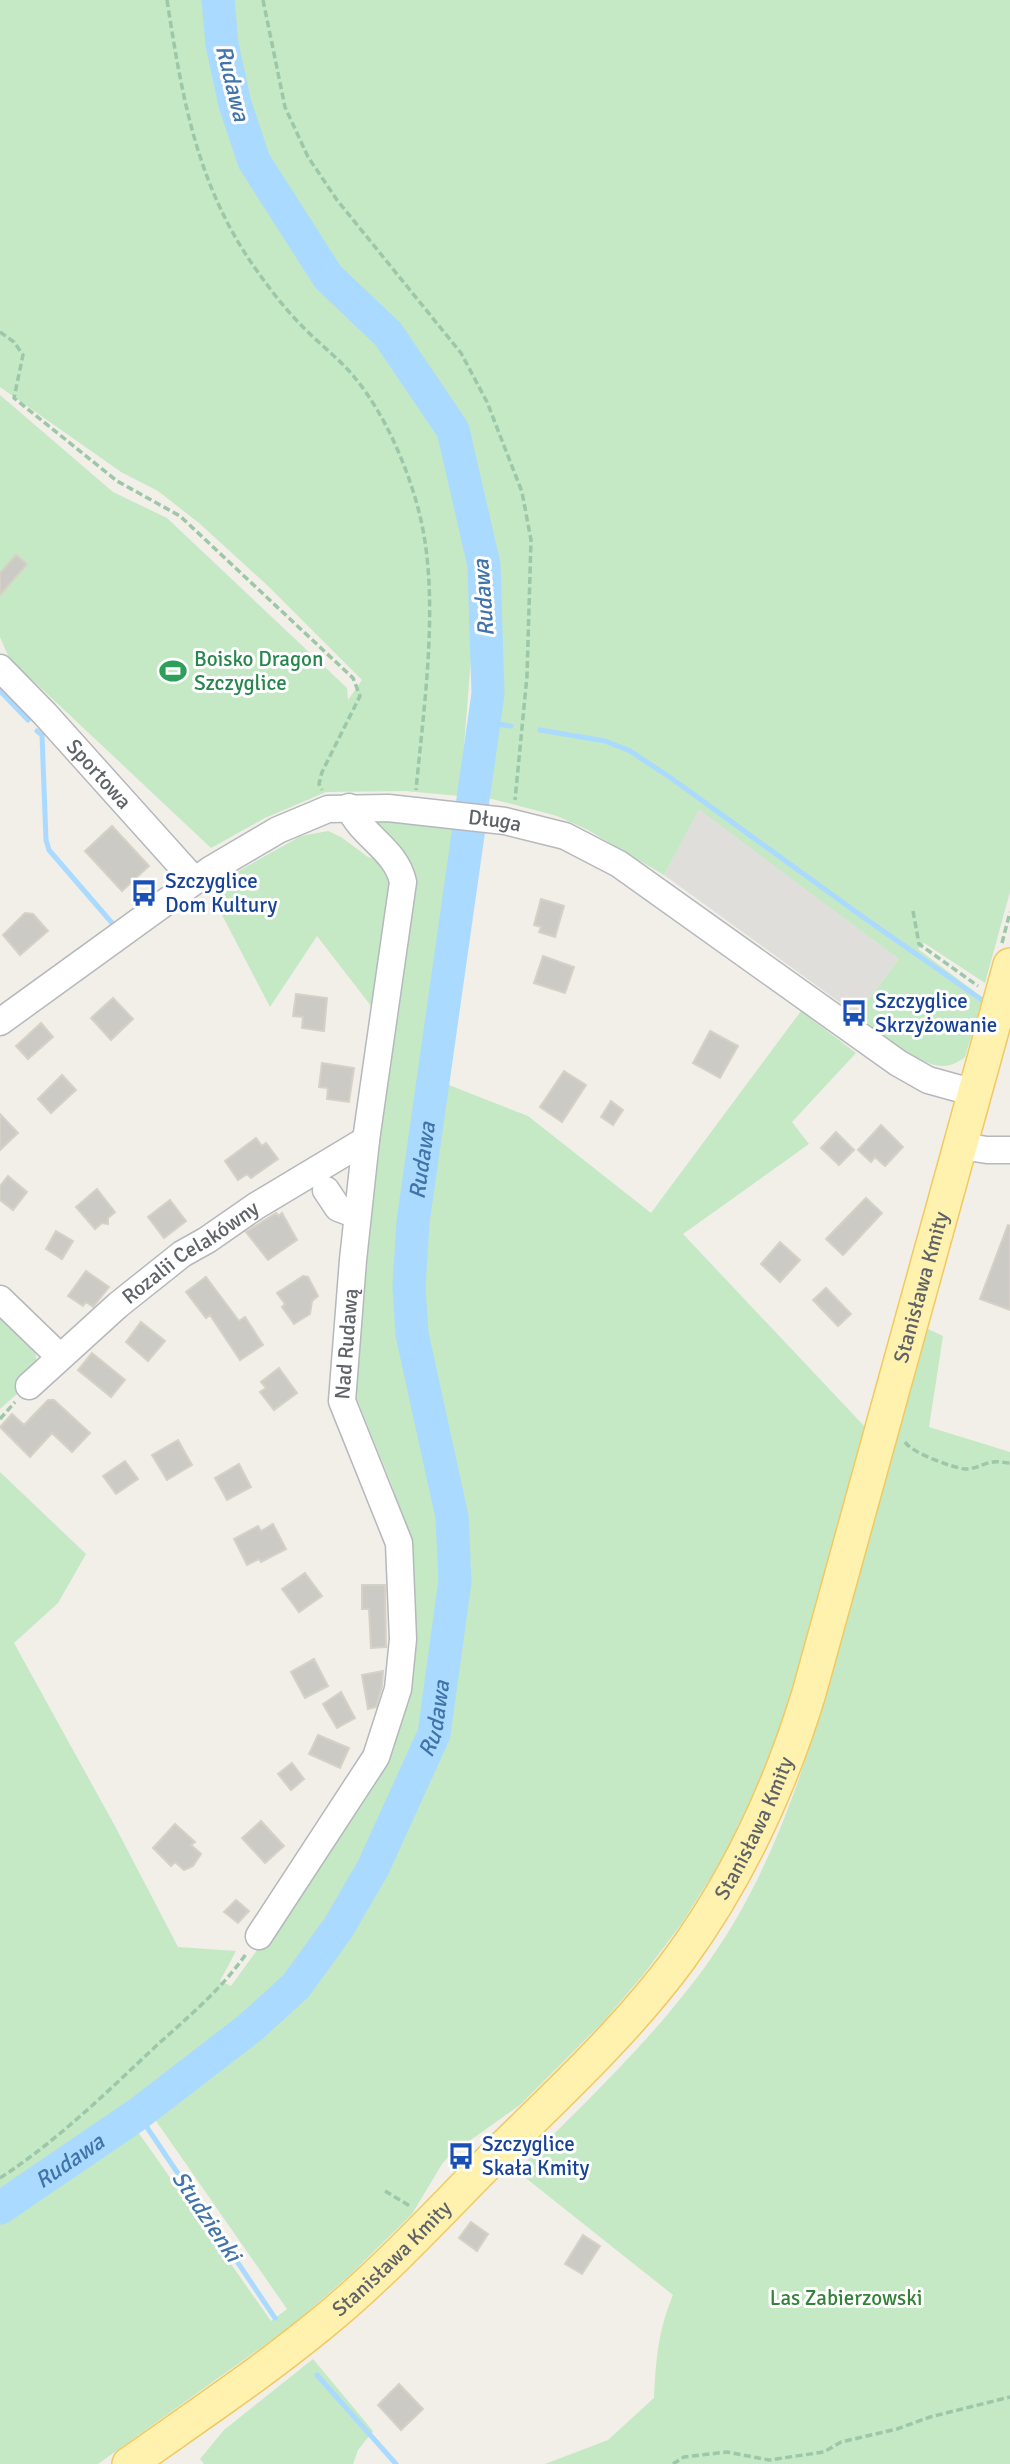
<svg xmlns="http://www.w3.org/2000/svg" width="1010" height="2464" viewBox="0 0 1010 2464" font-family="Signika,sans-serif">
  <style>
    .industrial { fill: #e0deda }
    .green { fill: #c5e8c5; fill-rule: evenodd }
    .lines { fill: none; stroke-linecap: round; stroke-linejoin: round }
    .stream { stroke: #aadaff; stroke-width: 5 }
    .river { stroke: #aadaff; stroke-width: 33 }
    .building { fill: #cccac5; stroke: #d6d1c6; stroke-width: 2 }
    .minor-casing { stroke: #b5b8bc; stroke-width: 29 }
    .major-casing { stroke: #f2c960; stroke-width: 36 }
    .path { stroke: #9cc7a9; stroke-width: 3.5; stroke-dasharray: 7 3.5; stroke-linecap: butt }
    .minor { stroke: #fff; stroke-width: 26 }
    .major { stroke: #fff2af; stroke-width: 33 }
    .labels { text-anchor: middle; stroke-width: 6; stroke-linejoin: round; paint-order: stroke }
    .leisure-label { font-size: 21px; fill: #27864d; stroke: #fff; text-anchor: start }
    .street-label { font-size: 21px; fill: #5f6368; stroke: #fff }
    .transit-label { font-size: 21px; fill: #164399; stroke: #fff; text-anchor: start }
    .park-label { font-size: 21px; fill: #348238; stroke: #fff }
    .water-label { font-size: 23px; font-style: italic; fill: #4174aa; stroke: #fff }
  </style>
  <rect width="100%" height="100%" fill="#f1efe8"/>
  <!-- industrial -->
  <path class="industrial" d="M699 808 899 959 857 1015 664 875Z"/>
  <!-- green -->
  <path class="green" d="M0 0H205L214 78 229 126 248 172 286 241 325 286 377 337 403 371 449 452 467 520 475 581 472 646 460 796 405 791 326 792 265 818 211 848 9 658 0 637V395L113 492 167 518 347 688 348 700 362 680 267 585 199 523 158 491 121 472 0 387Z
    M222 0H1010V892L985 983 924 943 918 949 983 998 965 1057C961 1060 955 1064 950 1065 924 1073 878 1030 857 1015L899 959 699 809 664 875 588 830 557 816 481 796C486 738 492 680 493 622 493 605 495 586 494 569 490 515 467 441 442 392 418 346 373 312 338 273 275 203 232 94 222 0Z
    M378 819 448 825 481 832 449 1085 528 1116 651 1213 801 1011 856 1053 792 1122 809 1144 683 1234 865 1427 805 1645 778 1735 763 1774 723 1858 682 1923 643 1975 603 2022 520 2105 451 2154 442 2164 412 2214 351 2274 291 2326 98 2464H0V1472L86 1554 58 1603 14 1643 116 1828 178 1947 236 1951 220 1981 231 1986 273 1928 378 1763 405 1548 393 1488 357 1399 355 1337 408 888 374 827ZM154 2118 287 2309 271 2321 138 2132Z
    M328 831 341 837 368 857 387 863 393 872 378 1015 317 936 270 1007 208 888 301 836Z
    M0 1308C23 1333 41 1340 36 1377L0 1409Z
    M928 1329 943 1336 929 1427 1010 1452V2464H545L608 2440 654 2398C656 2360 658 2331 673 2295L517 2171C594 2093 679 2016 735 1921 795 1819 825 1697 856 1584 879 1498 904 1414 928 1329Z
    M313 2359 373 2431 358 2450 353 2464H204L200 2459 224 2430Z"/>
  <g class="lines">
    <!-- stream -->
    <path class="stream" d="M0 691 28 720
      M484 722 511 726
      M540 730 605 741 630 751 671 778 863 917 982 1000
      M37 731 42 735 46 840 49 850 112 923
      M138 2114 275 2318
      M317 2375 396 2464"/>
    <!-- river -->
    <path class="river" id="s1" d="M0 2208 138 2114 251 2027 296 1986 338 1928 373 1868 434 1734 455 1581 452 1517 412 1334 409 1287 413 1222 488 694 484 565 453 430 388 334 328 277 254 161 235 104 222 44 218 0"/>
  </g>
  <!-- building -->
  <path class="building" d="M16 555 27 564 0 595V573Z
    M112 826 149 866 122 891 85 851Z
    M541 899 564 906 555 937 539 932 541 927 534 925Z
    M25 913 33 914 48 931 20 955 3 935Z
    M543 956 574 967 565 993 534 983Z
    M296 994 327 998 324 1031 302 1028 303 1017 293 1016Z
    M113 998 133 1019 111 1040 91 1018Z
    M41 1023 53 1037 28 1059 16 1046Z
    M710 1031 738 1046 720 1078 693 1063Z
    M322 1063 354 1068 349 1102 327 1099 328 1088 319 1087Z
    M564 1071 586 1085 562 1122 540 1107Z
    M62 1075 76 1090 51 1113 38 1099Z
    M611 1101 623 1110 613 1125 601 1117Z
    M0 1114 18 1133 0 1150Z
    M881 1125 903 1147 885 1166 875 1157 871 1162 858 1150Z
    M836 1132 854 1150 839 1165 821 1148Z
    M256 1138 262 1146 266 1143 278 1159 251 1178 247 1174 238 1180 225 1161Z
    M8 1176 27 1192 13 1210 0 1200V1186Z
    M97 1189 115 1212 108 1218V1224L102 1223 95 1229 76 1207Z
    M866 1198 882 1213 843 1255 826 1239Z
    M170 1200 186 1221 164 1238 148 1217Z
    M276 1213 279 1216 282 1213 297 1240 268 1260 246 1232Z
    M1008 1225 1010 1226V1310L980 1299Z
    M56 1231 73 1241 62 1259 46 1249Z
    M780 1242 800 1260 780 1282 761 1264Z
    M86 1271 109 1287 93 1307 86 1302 83 1306 68 1296Z
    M303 1276 308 1277 318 1296 312 1301 310 1314 294 1324 282 1307 285 1304 277 1293Z
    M206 1277 239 1321 245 1317 263 1345 240 1360 210 1315 206 1318 186 1292Z
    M826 1288 851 1314 838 1326 813 1300Z
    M141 1322 165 1341 148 1361 126 1342Z
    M92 1353 125 1380 111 1397 78 1370Z
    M279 1368 297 1393 274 1410 260 1392 266 1388 261 1382Z
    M48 1400H54L90 1433 72 1452 52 1433 30 1457 0 1427 12 1414 24 1425Z
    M178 1440 192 1465 167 1480 152 1455Z
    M125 1461 138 1479 116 1494 103 1476Z
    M239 1464 251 1487 227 1500 215 1478Z
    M273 1524 286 1549 261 1562 259 1559 247 1565 234 1539 258 1526 261 1531Z
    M305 1573 322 1596 299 1612 282 1589Z
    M362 1585H385L386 1647 371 1648 369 1609H362Z
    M314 1659 328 1686 305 1698 291 1672Z
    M383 1671 382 1686 376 1707 368 1709 362 1675Z
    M341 1692 355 1718 337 1728 323 1704Z
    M318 1735 349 1748 340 1768 309 1754Z
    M292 1763 304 1779 291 1790 278 1774Z
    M261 1821 284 1846 265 1863 242 1838Z
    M175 1824 195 1842 191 1845 201 1854 193 1866 184 1870 175 1862 171 1866 153 1848Z
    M236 1900 249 1911 238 1923 224 1912Z
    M471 2222 488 2234 477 2251 459 2238Z
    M583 2235 600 2246 582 2274 565 2264Z
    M399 2384 423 2409 401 2430 378 2405Z"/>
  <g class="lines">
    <defs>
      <g id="minor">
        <path id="s2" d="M0 668 45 714 195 881"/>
        <path id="s3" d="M0 1022 210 870 278 830 328 809 388 808 505 821 565 836 619 864 898 1063 928 1080 975 1093"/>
        <path d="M961 1146 987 1150H1010"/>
        <path d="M326 1190 338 1208 357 1215"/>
        <path d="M0 1299 60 1357"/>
        <path id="s4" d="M29 1386 118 1305 182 1254 207 1240 256 1206 366 1140"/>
        <path id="s5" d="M259 1936 376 1757 398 1689 403 1639 399 1543 342 1401 353 1260 366 1140 403 882C396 849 362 837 349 807"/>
      </g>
      <g id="major">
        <path id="s6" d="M129 2464C194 2418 260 2374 321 2324 384 2273 439 2212 496 2155 560 2092 627 2030 680 1958 739 1877 780 1788 809 1693L1010 965"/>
      </g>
    </defs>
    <!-- minor casing -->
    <use href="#minor" class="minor-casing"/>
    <!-- major casing -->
    <use href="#major" class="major-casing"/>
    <!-- path -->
    <path class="path" d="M167 0C182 97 197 186 255 268 269 288 285 309 302 326 319 344 340 359 355 378 385 414 409 470 420 516 440 599 424 704 416 790
      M263 0 285 107 308 157 337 200 461 353 487 402 522 492 531 540 527 676 515 800
      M0 332 14 342 23 355 14 398 117 481 180 516 353 678 360 696 322 772 319 784 322 790
      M913 911 919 944 978 986
      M1002 943 1010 912
      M0 1419 15 1402
      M905 1442C912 1453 953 1468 966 1469 977 1469 983 1463 993 1462 998 1461 1005 1463 1010 1463
      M0 2178C57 2141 106 2093 156 2046 188 2017 221 1990 246 1954
      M385 2191 410 2206
      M673 2464 684 2457 727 2452 769 2460 824 2452 841 2442 897 2429 930 2417 1010 2397"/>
    <!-- minor -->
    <use href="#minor" class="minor"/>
    <!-- major -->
    <use href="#major" class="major"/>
  </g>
  <!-- icons -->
  <defs>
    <symbol id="stadium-bare" viewBox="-9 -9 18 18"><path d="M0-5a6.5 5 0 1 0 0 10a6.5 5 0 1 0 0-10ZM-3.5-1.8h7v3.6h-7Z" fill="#2e9e5b" stroke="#fff" stroke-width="2.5" paint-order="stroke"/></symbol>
    <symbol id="bus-bare" viewBox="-9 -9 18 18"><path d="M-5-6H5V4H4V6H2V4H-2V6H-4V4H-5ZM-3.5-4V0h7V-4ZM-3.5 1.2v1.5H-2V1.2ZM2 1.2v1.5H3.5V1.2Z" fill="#1a4fb4" stroke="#fff" stroke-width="2.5" paint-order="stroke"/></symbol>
  </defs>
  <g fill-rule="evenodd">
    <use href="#stadium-bare" x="154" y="652" width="38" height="38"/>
    <use href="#bus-bare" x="125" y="874" width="38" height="38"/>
    <use href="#bus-bare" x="835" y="994" width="38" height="38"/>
    <use href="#bus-bare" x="442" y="2137" width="38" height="38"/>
  </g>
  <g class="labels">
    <!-- leisure labels -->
    <g class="leisure-label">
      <text x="194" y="666">Boisko Dragon<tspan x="194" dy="24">Szczyglice</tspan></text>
    </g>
    <!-- street labels -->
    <g class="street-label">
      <text dy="7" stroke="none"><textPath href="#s2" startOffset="145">Sportowa</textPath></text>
      <text dy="7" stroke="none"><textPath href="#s3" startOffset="560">Długa</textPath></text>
      <text dy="7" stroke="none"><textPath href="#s4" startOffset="210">Rozalii Celakówny</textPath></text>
      <text dy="7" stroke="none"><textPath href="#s6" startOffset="1468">Stanisława Kmity</textPath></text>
      <text dy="7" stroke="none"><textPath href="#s5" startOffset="642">Nad Rudawą</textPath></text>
      <text dy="7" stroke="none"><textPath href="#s6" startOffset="901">Stanisława Kmity</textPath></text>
      <text dy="7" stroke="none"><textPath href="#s6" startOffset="334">Stanisława Kmity</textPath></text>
    </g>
    <!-- transit labels -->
    <g class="transit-label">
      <text x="165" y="888">Szczyglice<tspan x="165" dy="24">Dom Kultury</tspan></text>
      <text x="875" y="1008">Szczyglice<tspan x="875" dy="24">Skrzyżowanie</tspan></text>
      <text x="482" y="2151">Szczyglice<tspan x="482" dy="24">Skała Kmity</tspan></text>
    </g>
    <!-- park labels -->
    <g class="park-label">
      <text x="846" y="2305">Las Zabierzowski</text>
    </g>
    <!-- water labels -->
    <g class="water-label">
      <text transform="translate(233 83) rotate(76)" y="8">Rudawa</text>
      <text transform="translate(483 598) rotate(-94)" y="8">Rudawa</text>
      <text dy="8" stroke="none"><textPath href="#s1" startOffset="1239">Rudawa</textPath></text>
      <text dy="8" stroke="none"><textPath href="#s1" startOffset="674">Rudawa</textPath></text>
      <text dy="8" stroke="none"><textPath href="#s1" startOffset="84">Rudawa</textPath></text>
      <text transform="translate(207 2216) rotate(56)" y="8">Studzienki</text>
    </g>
  </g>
</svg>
